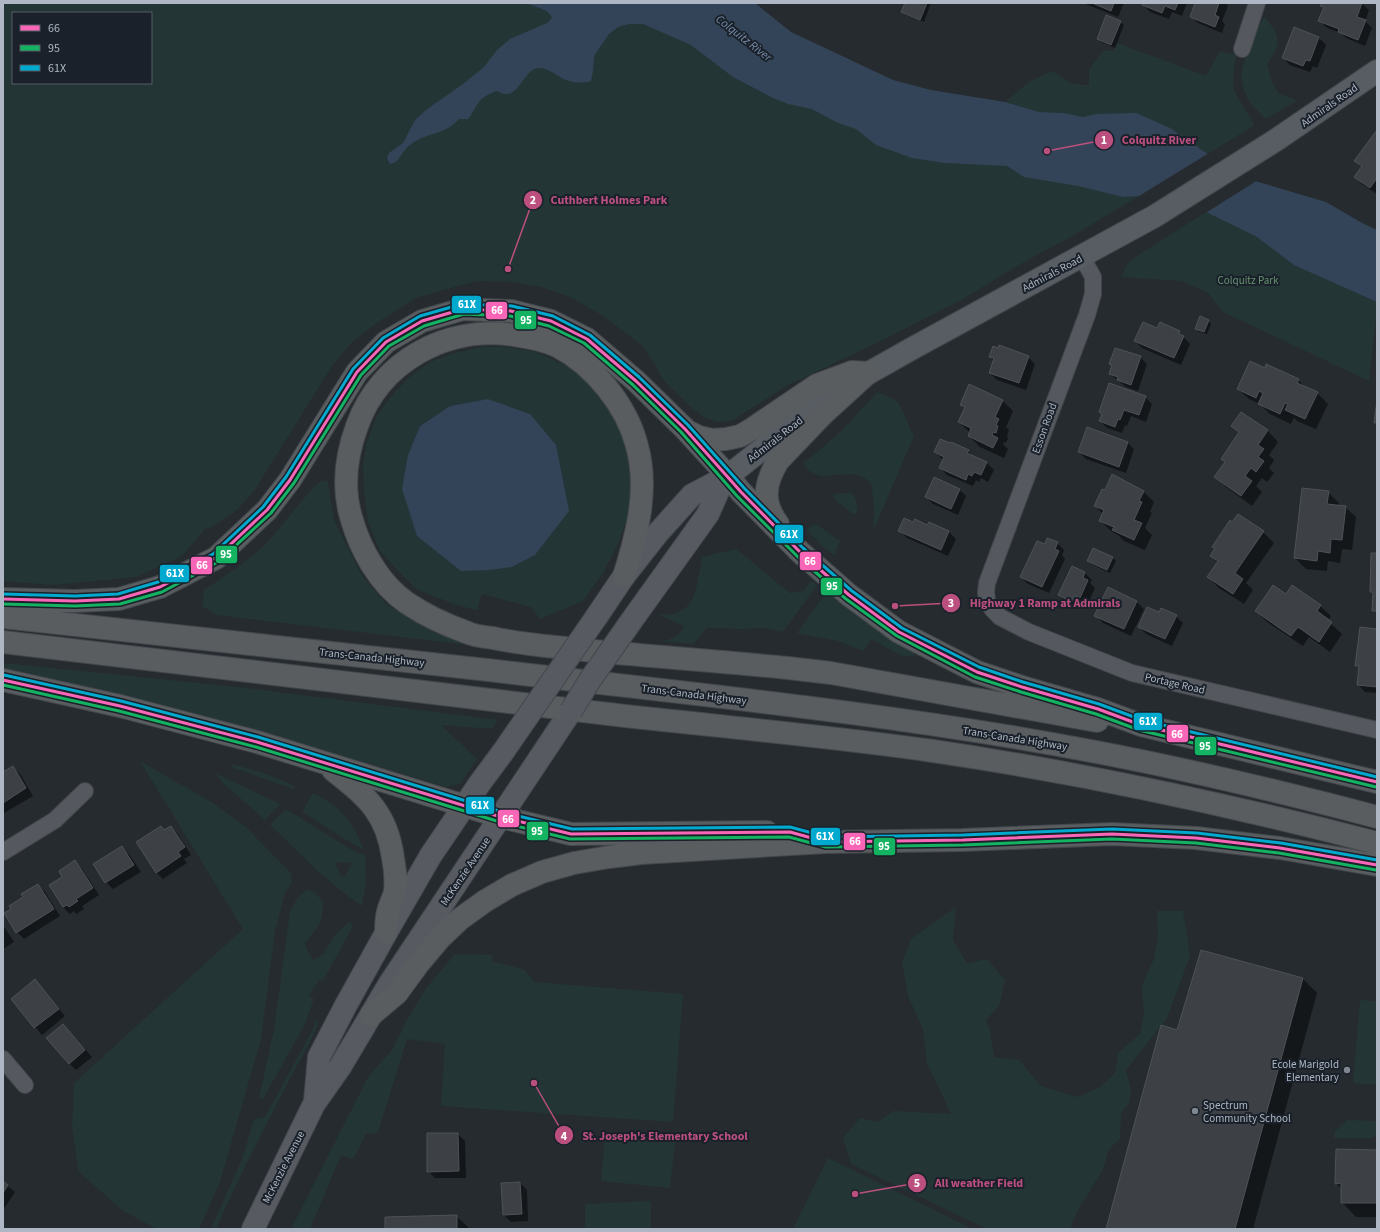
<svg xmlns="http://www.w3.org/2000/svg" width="1380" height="1232" viewBox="0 0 1380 1232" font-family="'Source Sans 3',sans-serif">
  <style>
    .green { fill: #243536; fill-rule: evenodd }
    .water { fill: #344458 }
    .pier { fill: #262b30 }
    .shadow { fill: #0007 }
    .building { fill: #3d4045; stroke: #4d5259 }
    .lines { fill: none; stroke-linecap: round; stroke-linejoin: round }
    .minor-casing { stroke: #42464a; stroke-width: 18 }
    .secondary-casing { stroke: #42464a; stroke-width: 24 }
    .primary-casing { stroke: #43474d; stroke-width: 24 }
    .motorway-casing { stroke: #42474c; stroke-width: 24 }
    .minor { stroke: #55595f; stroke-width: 16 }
    .secondary { stroke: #585d64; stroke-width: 22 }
    .primary { stroke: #575b61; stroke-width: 22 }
    .motorway { stroke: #5a5d5f; stroke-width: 22 }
    .primary-bridge-casing { stroke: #43474d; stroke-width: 24; stroke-linecap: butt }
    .primary-bridge { stroke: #575b61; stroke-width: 22 }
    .bus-1-casing { stroke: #1a212a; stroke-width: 6 }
    .bus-2-casing { stroke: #1a212a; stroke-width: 6 }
    .bus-3-casing { stroke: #1a212a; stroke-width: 6 }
    .bus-1 { stroke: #fa66b7; stroke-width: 3 }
    .bus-2 { stroke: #13b361; stroke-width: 3 }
    .bus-3 { stroke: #00a9ce; stroke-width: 3 }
    .poi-dot { fill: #7e8690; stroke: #1a212a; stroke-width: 1.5 }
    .labels { text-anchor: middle; stroke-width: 4; stroke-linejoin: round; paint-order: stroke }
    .street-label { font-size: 11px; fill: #aeb7c3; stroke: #1a212a }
    .park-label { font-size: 11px; fill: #679270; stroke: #1a212a }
    .poi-label { font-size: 11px; fill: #aeb7c3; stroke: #1a212a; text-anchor: end }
    .water-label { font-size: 12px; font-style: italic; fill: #788eaa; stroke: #1a212a }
    .leader { fill: none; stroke: #bb507f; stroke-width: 1.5 }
    .callout-dot { fill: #bb507f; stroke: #1a212a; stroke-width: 1.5 }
    .mark-label { font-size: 12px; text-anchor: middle; font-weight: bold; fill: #fff }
    .callout-label { font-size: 12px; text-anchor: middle; font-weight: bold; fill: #bb507f; stroke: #1a212a; stroke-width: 4; stroke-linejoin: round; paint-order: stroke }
    .line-badge { stroke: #1a212a; stroke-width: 1.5 }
    .badge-label { font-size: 11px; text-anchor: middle; font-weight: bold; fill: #fff }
  </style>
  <rect width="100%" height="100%" fill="#262b30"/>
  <!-- green -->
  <path class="green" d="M3 3H645L986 156 1206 212 1257 237 1377 282V310L1369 381 1223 312 1208 293 1181 281 1122 277 1125 267 1132 259 1206 212 1139 196 1074 235 1017 266 961 300 877 343 788 385 733 420 720 422 705 418 691 407 665 382 644 347 603 316 570 297 541 287 513 282 477 281 418 297 378 322 351 343 332 366 254 491 238 509 209 529 206 528 182 556 136 577 53 585 3 581ZM13 13H151V83H13Z
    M1264 17C1282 36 1281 44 1267 64 1270 74 1272 90 1282 95 1287 97 1292 98 1297 101L1266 119 1249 102 1244 90 1241 75 1248 45Z
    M1117 43 1206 76 1220 51 1236 55C1235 67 1230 81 1235 92 1240 104 1249 113 1254 125L1250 128 1208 154 1255 181 1326 202 1362 223 1377 230 1063 113 1039 112 1005 102 1029 82 1052 71 1072 84 1089 85V69L1103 51H1113Z
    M481 347H506L536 352 571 368 599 391 627 438 633 471 630 509 619 542 603 573 583 601 540 619 531 607 482 594 477 610 456 605 418 590 402 575 380 551 368 522 364 490 363 467 366 445 377 415 394 393 408 378 430 362 451 354ZM488 399 530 414 568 511 535 555 512 567 408 455 420 425 450 406Z
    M877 392C883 395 889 396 895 400 903 406 908 426 914 436L874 529V504L871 484 865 478 854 474 820 476 809 471 803 463C831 443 854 418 877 392Z
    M322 480 328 482 334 520 362 576 387 605 433 632 469 645 216 615 202 606 204 590C229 573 253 558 273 536 289 518 303 496 322 480Z
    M850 492C857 497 857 504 857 513L853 514 835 500 833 494Z
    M816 524 840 541 834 555 823 547 807 530 811 526Z
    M736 549 790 593 803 591 811 581 817 585 783 632 763 628 743 629 707 628 693 644 662 641C673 639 679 636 684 626L657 614C669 617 686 612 692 600 697 590 700 568 702 557Z
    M827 591 878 630 917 655 904 657 871 639 863 651 838 641 797 633Z
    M3 663 247 688 498 720 492 729 441 725 477 759 460 784 447 787 316 748 199 718 3 670Z
    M140 761 213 803 247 828 291 873 292 883 285 893 275 931 261 1039 220 1182 199 1229H157L123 1211 79 1172 72 1128 74 1083 243 929Z
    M233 764 269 775 293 785 295 788 293 789 231 767Z
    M215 773 280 804 265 820 224 784Z
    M313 793C339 806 354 821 363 849L356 846 302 812Z
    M286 809 355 852 365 855 366 884 362 906C327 883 300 853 270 825ZM335 862 352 863V864L345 876 341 877Z
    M307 890 314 892 323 901C323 923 319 926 305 943L309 954 313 960 323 954 335 935 350 921 353 926 323 981 319 980 309 996 314 999 304 1026 263 1099 259 1098 274 1029 290 912 297 898Z
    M956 907 953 940 967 963 987 959 1005 980 999 1006 986 1020 990 1031 994 1057 1019 1060 1041 1086 1078 1097 1100 1087 1115 1073 1118 1053 1140 1034 1144 1014 1142 985 1154 959 1158 938 1157 911H1183L1190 956 1167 1018 1126 1070 1131 1091 1129 1103 1121 1113 1120 1139 1109 1149 1103 1169 1077 1212 1070 1229H987L851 1164 843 1138 860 1118 878 1122 893 1111 951 1114 927 1063 923 1029 908 996 902 962 911 939Z
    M455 954 493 955 492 961 525 970 534 982 683 994 673 1122 441 1106 445 1044 407 1039 378 1132 366 1134 355 1156 351 1159 341 1155 310 1229H291L368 1077 392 1050 409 1016 427 987Z
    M1360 1000 1377 1001V1085L1353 1083Z
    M318 1020C317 1035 299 1060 292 1075 265 1126 239 1177 216 1229H211L242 1159 254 1119 265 1117 313 1029 315 1021Z
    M1347 1120 1377 1121V1134L1372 1138H1334L1335 1131Z
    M605 1136 675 1142 670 1188 601 1181Z
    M828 1158 973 1229H793Z
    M651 1201V1229H585V1204Z"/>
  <!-- water -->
  <path class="water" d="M526 3H755L791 32 893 80 931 90 1005 102 1039 112 1063 113 1083 117 1097 114 1136 113 1170 128 1225 166 1255 181 1326 202 1362 223 1377 230V302L1294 265 1257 237 1206 212 1170 201 1139 196 1123 197 1078 186 1024 177 1007 166 945 163 912 158 876 145 856 129 838 123 812 109 788 104 773 98 733 77 691 45 643 24H629L618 27 609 34 594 56 593 71 591 81C585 83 576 83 569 81 558 78 550 67 538 68 526 69 520 92 508 94 504 95 500 92 496 91 490 94 483 96 479 102 474 108 473 114 468 119H459C444 136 426 132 410 145 404 149 401 157 396 162L390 164 387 158 389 153 403 143 415 120 426 110 463 84 484 67 497 50 510 39 547 23 552 18C549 9 535 7 526 3Z
    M488 399 530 414 556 445 569 511 535 555 512 567 489 570 461 571 417 536 402 489 408 455 420 426 450 406Z"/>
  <!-- pier -->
  <path class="pier" d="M1209 153 1226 164 1258 180 1204 214 1170 203 1141 198 1139 196Z"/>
  <!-- shadow -->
  <path class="shadow" d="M906 3H931L924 22 906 15 903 12Z
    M1083 3H1124L1118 17Z
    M1144 3H1187L1182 16 1172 12 1169 19 1150 12 1143 5Z
    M1196 3H1225L1228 6 1222 21 1225 24 1222 33 1198 23 1191 16Z
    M1323 3H1361L1369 10 1365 21 1372 28 1365 46 1346 38 1341 33 1327 28 1320 21 1324 9 1322 6Z
    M1120 22 1124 25 1115 48 1101 42 1098 39Z
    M1319 38 1326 45 1317 68 1313 66 1310 72 1290 65 1283 58Z
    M1377 131V194L1362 184 1355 177 1362 167 1356 161Z
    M1208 320 1211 324 1207 334 1199 332 1196 328Z
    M1158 329 1179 332 1190 344 1181 365 1142 348 1135 341Z
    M990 356 1028 357 1035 364 1026 390 997 380 990 373 994 361Z
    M1140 357 1147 364 1138 391 1126 387 1110 374 1113 366 1110 364Z
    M1267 366 1298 380 1306 388 1317 393 1328 404 1316 429 1297 421 1294 417 1291 424 1270 414 1260 404 1249 399 1238 389 1265 369Z
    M1145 397 1152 404 1146 422 1131 416 1127 426 1125 425 1122 433 1107 428 1100 421 1102 415 1100 412Z
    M1002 400 1013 411 1006 427 1009 430 1007 436 1008 438 1006 443 1004 442 1003 444 1008 449 1004 458 980 447 969 436 970 433 959 422 965 409 961 404Z
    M1242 413 1268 431 1278 442 1269 455 1274 460 1269 468 1274 473 1267 482 1262 478 1256 486 1262 492 1252 506 1226 487 1216 477 1226 462 1240 433 1233 426Z
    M1127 442 1134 449 1126 473 1086 459 1079 452Z
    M950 445 968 451 975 458 987 463 994 470 988 482 981 478 979 482 976 480 973 486 947 475 940 468 943 460 935 452Z
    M1112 475 1144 492 1154 502 1150 512 1152 513 1145 528 1152 535 1145 550 1124 541 1118 535 1111 531 1100 521 1103 514 1095 506 1105 491Z
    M959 489 966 496 958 515 933 504 926 497Z
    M1328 492 1339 503V506L1345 507 1356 517 1352 550 1342 549 1340 563 1328 561 1327 571 1306 569 1295 558Z
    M929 523 949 532 956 539 948 556 907 538 900 531 914 524 928 526Z
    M1263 532 1274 543 1246 583 1253 590 1244 604 1219 588 1208 577 1218 563 1211 556 1216 549 1213 547Z
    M1057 543 1064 550 1062 555 1065 559 1049 593 1028 584 1021 577 1045 546Z
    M1093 550 1113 558 1116 561 1110 573 1091 564 1088 561Z
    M1072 567 1085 573 1092 580 1090 583 1095 588 1087 605 1081 602 1079 608 1066 602 1059 595Z
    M1108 588 1137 602 1144 609 1131 636 1103 623 1096 616Z
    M1286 596 1320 606 1331 616 1328 621 1342 634 1330 652 1309 637 1303 646 1267 622 1256 611Z
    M1159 613 1176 616 1183 623 1172 646 1146 634 1139 627Z
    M1377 630V693L1365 692 1358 684 1360 669 1356 665Z
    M13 767 20 774 33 796 4 813 3 811V773Z
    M161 827 165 831 171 827 178 834 191 855 184 859 187 863 163 879 156 872Z
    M122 847 129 854 141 872 113 889 106 882Z
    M75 862 82 869 99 895 82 906 84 909 76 914 74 911 70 914 63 907V877Z
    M38 885 45 892 60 916 24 939 17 932 12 909Z
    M3 925 14 942 3 949Z
    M1202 952 1303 979 1317 993 1253 1229H1107L1178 1031Z
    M35 980 65 1016 42 1035 12 999Z
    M63 1025 92 1057 76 1070 69 1063Z
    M458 1134 465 1141 466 1178H435L428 1171Z
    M1377 1151V1217H1356L1342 1202V1189L1336 1183Z
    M3 1182 15 1192 3 1210Z
    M520 1183 527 1190 528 1221 511 1222 504 1215Z
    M456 1216 470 1229H386Z"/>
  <!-- building -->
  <path class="building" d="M905 3H927L920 20 901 12Z
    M1092 3H1114L1111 11Z
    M1143 3H1178L1175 10 1165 6 1162 13 1142 5Z
    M1195 3H1219L1215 15 1219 17 1215 27 1190 17Z
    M1322 3H1362L1357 17 1366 20 1358 40 1338 32 1339 29 1318 21 1324 7 1320 6Z
    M1106 15 1121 21 1111 45 1097 39Z
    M1294 27 1319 37 1310 61 1306 60 1303 66 1282 58Z
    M1377 130V178L1370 188 1354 177 1362 166 1354 161Z
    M1200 316 1209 320 1204 332 1195 329Z
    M1143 322 1157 328 1160 322 1180 331 1179 334 1184 336 1174 358 1134 341Z
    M999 345 1029 356 1019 383 989 373 994 358 989 357 993 346 998 348Z
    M1115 348 1141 356 1131 385 1117 380 1118 377 1109 374 1112 365 1109 364Z
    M1250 361 1265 368 1266 364 1299 379 1297 383 1318 392 1305 419 1285 410 1288 404 1285 403 1280 414 1258 404 1263 393 1259 391 1256 398 1237 389Z
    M1109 383 1146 396 1139 415 1124 410 1120 420 1118 419 1115 427 1099 421 1102 414 1099 412Z
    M969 384 1003 400 995 417 999 419 996 425 998 426 996 433 993 432 992 435 998 438 993 448 968 436 971 428 958 422 965 407 960 405Z
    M1377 400V423H1374Z
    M1241 412 1268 430 1258 445 1264 449 1258 457 1264 461 1256 472 1251 468 1245 476 1252 481 1241 496 1214 477 1225 462 1221 459 1239 432 1231 426Z
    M1087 427 1128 442 1119 467 1078 452Z
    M940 439 950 443 951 442 969 450 967 453 987 462 981 475 974 472 972 476 968 474 966 480 939 468 944 457 934 452Z
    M1112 474 1144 491 1139 501 1142 502 1134 520 1142 523 1134 540 1112 530 1114 527 1099 521 1104 510 1094 506 1102 489 1105 490Z
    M934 477 960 489 951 509 925 497Z
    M1302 488 1329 491 1327 504 1346 506 1342 540 1331 539 1330 553 1318 551 1317 561 1294 558Z
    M1238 514 1264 531 1235 573 1243 579 1233 594 1207 577 1218 561 1210 556 1215 548 1212 547 1230 520 1232 522Z
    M904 518 913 522 915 519 927 525 929 522 949 531 941 550 898 531Z
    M1047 538 1058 542 1055 549 1059 551 1042 587 1020 577 1037 541 1045 544Z
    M1093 548 1113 557 1107 570 1087 561Z
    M1371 553H1377V611H1372L1373 592H1370Z
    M1072 566 1085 572 1083 578 1088 580 1080 598 1074 596 1072 602 1058 595Z
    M1273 585 1286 594 1292 585 1321 605 1317 611 1332 622 1319 642 1298 627 1291 636 1255 611Z
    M1108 587 1137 601 1124 629 1094 616Z
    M1147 607 1159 612 1161 608 1177 615 1165 639 1138 627Z
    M1360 627 1377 629V687L1357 685 1359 666H1355Z
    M13 766 26 788 3 803V772Z
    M161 826 164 830 171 826 185 847 178 852 181 856 156 873 136 842Z
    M122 846 134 865 105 883 93 864Z
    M75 860 93 888 76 899 78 901 69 907 67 905 63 907 49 885 62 877 59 871Z
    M38 884 54 909 16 933 4 913 11 909 9 906 23 897 21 894Z
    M1201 950 1303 978 1235 1229H1106L1161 1025 1177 1030Z
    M35 979 59 1009 34 1028 11 999Z
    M63 1024 85 1050 69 1064 46 1038Z
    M427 1133H458L459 1171 427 1172Z
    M1336 1149 1377 1150V1203H1341V1183L1335 1184Z
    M3 1181 8 1185 3 1193Z
    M520 1182 522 1214 503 1215 501 1183Z
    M457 1215V1229H385V1217Z"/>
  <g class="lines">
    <defs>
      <path id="minor" d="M1242 49 1257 3
        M1082 257 1093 277V294L1087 315 987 583 986 592 987 601 993 610 1000 617 1029 632 1132 673 1377 730
        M3 852 55 820 85 791
        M3 1059 25 1085"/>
      <path id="secondary" d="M728 476 814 408 851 383 913 348 1155 216 1276 140 1377 71"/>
      <path id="primary" d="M597 616 624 576 657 534 692 495 728 476
        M632 620 708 514 719 489 728 476
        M315 1101 319 1057 346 1005 386 933 431 855 480 783 503 752
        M253 1229 314 1104 340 1067 390 983 571 711"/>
      <path id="motorway" d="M687 431 699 437 712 440 726 439 740 436 752 429 817 385 852 372 868 373
        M778 524C762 503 764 484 778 461L822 415 868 373
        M624 576C637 535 649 489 637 446 627 406 594 365 557 346 544 340 529 337 514 335 447 325 380 361 357 426 346 456 342 486 351 517 360 549 379 584 407 603 425 615 446 625 466 632 474 636 484 637 493 638 520 644 547 646 574 649 645 656 717 661 788 668L831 673 1097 721
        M3 599 75 601 119 599 160 587 216 558 267 510 290 480 357 372 386 342 422 321 463 309 511 311 551 321 587 339 636 381 685 429 728 476 741 492 800 552 849 595 899 632 977 672 1022 687 1098 709 1141 725 1377 782
        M3 617C191 636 378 657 565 679 741 699 918 718 1091 751 1187 769 1282 792 1377 817
        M3 642C202 664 401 690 600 713 710 726 822 735 933 751 1082 773 1231 805 1377 843
        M3 680 120 706 257 742 501 817 571 834 767 832
        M333 770C367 797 387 813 393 858 395 868 396 881 395 891 394 898 389 905 388 912 386 918 386 926 386 933
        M371 1015 397 993 419 963 440 938 460 919 485 901 512 885 542 872 574 863 609 857 641 853 826 842 963 840 1112 834 1196 838 1280 848 1377 865"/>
    </defs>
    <!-- minor casing -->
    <use href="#minor" class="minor-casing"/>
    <!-- secondary casing -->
    <use href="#secondary" class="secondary-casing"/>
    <!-- primary casing -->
    <use href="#primary" class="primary-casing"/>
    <!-- motorway casing -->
    <use href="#motorway" class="motorway-casing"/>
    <!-- minor -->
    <use href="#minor" class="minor"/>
    <!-- secondary -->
    <use href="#secondary" class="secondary"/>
    <!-- primary -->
    <use href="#primary" class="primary"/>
    <!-- motorway -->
    <use href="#motorway" class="motorway"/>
    <defs>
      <path id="primary-bridge" d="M571 711 590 680 632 620
        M503 752 597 616"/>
    </defs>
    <!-- primary-bridge casing -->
    <use href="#primary-bridge" class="primary-bridge-casing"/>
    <!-- primary-bridge -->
    <use href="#primary-bridge" class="primary-bridge"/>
    <defs>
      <path id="bus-1" d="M3 599 75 601 119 599 160 587 216 558 267 510 290 480 357 372 386 342 422 321 463 309 511 311 551 321 587 339 636 381 685 429 741 492 800 552 849 595 899 632 977 672 1022 687 1098 709 1141 725 1377 782
        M3 680 120 706 257 742 501 817 571 834 790 832 826 842 963 840 1112 834 1196 838 1280 848 1377 865"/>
      <path id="bus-2" d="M3 604 75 606 120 604 162 592 218 562 271 513 294 483 361 375 389 346 424 326 464 314 510 316 549 326 584 343 633 385 681 432 737 496 797 556 846 599 897 636 975 677 1021 692 1096 714 1139 730 1376 787
        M3 685 119 711 256 747 500 822 570 839 789 837 826 847 963 845 1112 839 1196 843 1279 853 1376 870"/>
      <path id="bus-3" d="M3 594 75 596 118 594 158 582 213 554 263 507 286 477 353 369 383 338 420 316 462 304 512 306 553 316 590 335 639 377 688 425 745 489 803 548 852 591 902 628 979 667 1023 682 1099 704 1142 720 1377 777
        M4 675 121 701 258 737 502 812 572 829 790 827 827 837 963 835 1112 829 1197 833 1281 843 1377 860"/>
    </defs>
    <!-- bus-1 casing -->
    <use href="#bus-1" class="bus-1-casing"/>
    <!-- bus-2 casing -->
    <use href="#bus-2" class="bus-2-casing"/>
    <!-- bus-3 casing -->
    <use href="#bus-3" class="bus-3-casing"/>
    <!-- bus-1 -->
    <use href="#bus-1" class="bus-1"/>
    <!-- bus-2 -->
    <use href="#bus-2" class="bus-2"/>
    <!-- bus-3 -->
    <use href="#bus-3" class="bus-3"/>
  </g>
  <!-- markers -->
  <g class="poi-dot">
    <circle cx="1347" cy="1070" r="4"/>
    <circle cx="1195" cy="1111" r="4"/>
  </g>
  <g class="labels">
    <!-- street labels -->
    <g class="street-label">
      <text transform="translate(1329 105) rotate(-35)" y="4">Admirals Road</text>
      <text transform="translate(1052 273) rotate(-28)" y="4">Admirals Road</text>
      <text transform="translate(1044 428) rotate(-70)" y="4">Esson Road</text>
      <text transform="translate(775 439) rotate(-38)" y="4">Admirals Road</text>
      <text transform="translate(372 657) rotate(6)" y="4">Trans-Canada Highway</text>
      <text transform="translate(1175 683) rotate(13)" y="4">Portage Road</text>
      <text transform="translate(694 694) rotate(7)" y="4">Trans-Canada Highway</text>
      <text transform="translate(1015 738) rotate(9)" y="4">Trans-Canada Highway</text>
      <text transform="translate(465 871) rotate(-56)" y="4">McKenzie Avenue</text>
      <text transform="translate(283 1167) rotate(-63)" y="4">McKenzie Avenue</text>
    </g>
    <!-- park labels -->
    <g class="park-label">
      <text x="1248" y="284">Colquitz Park</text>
    </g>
    <!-- poi labels -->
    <g class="poi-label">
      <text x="1339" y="1068">Ecole Marigold<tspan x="1339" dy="13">Elementary</tspan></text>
      <text x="1203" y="1109" text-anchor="start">Spectrum<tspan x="1203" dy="13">Community School</tspan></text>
    </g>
    <!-- water labels -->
    <g class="water-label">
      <text transform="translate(744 38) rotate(38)" y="4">Colquitz River</text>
    </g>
  </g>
  <!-- callouts -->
  <path class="leader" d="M1047 151L1104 140M508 269L533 200M895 606L951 603M534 1083L564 1135M855 1194L917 1183"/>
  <g class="callout-dot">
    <circle cx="1047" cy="151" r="4"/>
    <circle cx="508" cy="269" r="4"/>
    <circle cx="895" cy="606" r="4"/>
    <circle cx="534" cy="1083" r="4"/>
    <circle cx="855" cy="1194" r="4"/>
    <circle cx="1104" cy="140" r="10"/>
    <circle cx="533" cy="200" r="10"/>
    <circle cx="951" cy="603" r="10"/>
    <circle cx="564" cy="1135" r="10"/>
    <circle cx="917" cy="1183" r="10"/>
  </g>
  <g class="mark-label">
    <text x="1104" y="144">1</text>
    <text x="533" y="204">2</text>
    <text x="951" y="607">3</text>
    <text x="564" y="1140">4</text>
    <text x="917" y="1187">5</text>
  </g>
  <g class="callout-label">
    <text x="1159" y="144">Colquitz River</text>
    <text x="609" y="204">Cuthbert Holmes Park</text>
    <text x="1045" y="607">Highway 1 Ramp at Admirals</text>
    <text x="665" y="1140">St. Joseph's Elementary School</text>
    <text x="979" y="1187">All weather Field</text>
  </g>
  <g class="line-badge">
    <rect x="451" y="295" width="31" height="19" rx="4" fill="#00a9ce"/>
    <rect x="485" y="301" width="23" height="19" rx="4" fill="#fa66b7"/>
    <rect x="514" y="310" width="23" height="20" rx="4" fill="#13b361"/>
    <rect x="774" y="524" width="30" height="20" rx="4" fill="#00a9ce"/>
    <rect x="215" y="545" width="23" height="19" rx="4" fill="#13b361"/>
    <rect x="799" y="551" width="23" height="20" rx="4" fill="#fa66b7"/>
    <rect x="190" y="556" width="23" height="19" rx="4" fill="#fa66b7"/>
    <rect x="159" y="564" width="31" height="19" rx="4" fill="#00a9ce"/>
    <rect x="820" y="577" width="23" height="19" rx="4" fill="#13b361"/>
    <rect x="1133" y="712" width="30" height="19" rx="4" fill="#00a9ce"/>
    <rect x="1166" y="724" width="23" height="19" rx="4" fill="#fa66b7"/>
    <rect x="1194" y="736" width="23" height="20" rx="4" fill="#13b361"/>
    <rect x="465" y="796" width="30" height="19" rx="4" fill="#00a9ce"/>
    <rect x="497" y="809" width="23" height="19" rx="4" fill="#fa66b7"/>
    <rect x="526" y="821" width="23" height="20" rx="4" fill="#13b361"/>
    <rect x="810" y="827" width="31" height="19" rx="4" fill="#00a9ce"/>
    <rect x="843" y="832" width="23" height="19" rx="4" fill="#fa66b7"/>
    <rect x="873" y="837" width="23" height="19" rx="4" fill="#13b361"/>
  </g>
  <g class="badge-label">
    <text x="467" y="308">61X</text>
    <text x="497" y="314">66</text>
    <text x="526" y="324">95</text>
    <text x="789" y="538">61X</text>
    <text x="226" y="558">95</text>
    <text x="810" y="565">66</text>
    <text x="202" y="569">66</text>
    <text x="175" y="577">61X</text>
    <text x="832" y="590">95</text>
    <text x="1148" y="725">61X</text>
    <text x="1177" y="738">66</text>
    <text x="1205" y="750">95</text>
    <text x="480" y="809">61X</text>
    <text x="508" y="823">66</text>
    <text x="537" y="835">95</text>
    <text x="825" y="840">61X</text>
    <text x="855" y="845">66</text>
    <text x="884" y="850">95</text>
  </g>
  <!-- border -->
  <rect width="1380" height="1232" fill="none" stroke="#aeb7c3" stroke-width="8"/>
  <!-- legend -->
  <rect x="12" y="12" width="140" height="72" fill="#1a212a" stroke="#555d67"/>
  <rect x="20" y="25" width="20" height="6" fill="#fa66b7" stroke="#555d67"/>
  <text x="48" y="32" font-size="12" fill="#aeb7c3">66</text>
  <rect x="20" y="45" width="20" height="6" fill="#13b361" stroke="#555d67"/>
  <text x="48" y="52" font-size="12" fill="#aeb7c3">95</text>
  <rect x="20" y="65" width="20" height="6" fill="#00a9ce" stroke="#555d67"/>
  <text x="48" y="72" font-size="12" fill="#aeb7c3">61X</text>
</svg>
